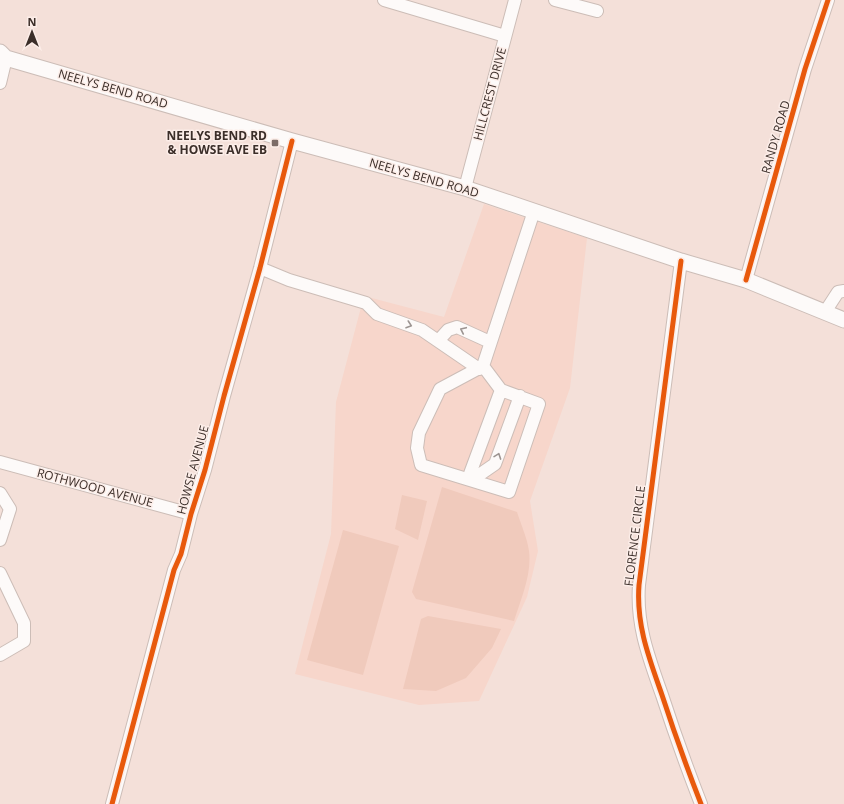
<svg xmlns="http://www.w3.org/2000/svg" width="844" height="804" viewBox="0 0 844 804" font-family="'Open Sans',sans-serif">
  <style>
    .built { fill: #f7d6cb }
    .green { fill: #f0cabc }
    .lines { fill: none; stroke-linecap: round; stroke-linejoin: round }
    .minor-casing { stroke: #ccbdb7; stroke-width: 14 }
    .major-casing { stroke: #ccbdb7; stroke-width: 17 }
    .minor { stroke: #fdfaf9; stroke-width: 12 }
    .major { stroke: #fdfaf9; stroke-width: 15 }
    .cycleway-casing { stroke: #fcede8; stroke-width: 8 }
    .cycleway { stroke: #e8590c; stroke-width: 5 }
    .oneway { stroke: #9c9491 }
    .poi-dot { fill: #7c6c67; stroke: #fcede8; stroke-width: 1.5 }
    .labels { text-anchor: middle; stroke-width: 3; stroke-linejoin: round; paint-order: stroke }
    .street-label { font-size: 12px; fill: #3b2e29; stroke: #fcede8 }
    .poi-label { font-size: 12px; font-weight: bold; fill: #3b2e29; stroke: #fcede8; text-anchor: end }
  </style>
  <rect width="100%" height="100%" fill="#f4e0d9"/>
  <!-- built -->
  <path class="built" d="M484 204 587 238 570 388 530 501 538 551 527 597 479 701 419 705 295 674 331 534 336 402 364 296 444 317Z"/>
  <!-- green -->
  <path class="green" d="M442 487 517 512C521 525 527 537 529 551 532 574 521 599 514 621L416 599 412 592Z
    M402 495 427 501 418 540 395 529Z
    M343 530 399 546 363 675 307 660Z
    M428 616 501 629 492 648 466 678 436 691 403 689 421 619Z"/>
  <g class="lines">
    <defs>
      <path id="minor" d="M384 0 505 36
        M555 0 597 11
        M0 83 6 58
        M465 188 515 0
        M681 261 639 585C636 625 649 658 662 695 674 732 687 768 701 804
        M260 268 289 280 366 303 377 314 422 330 479 369
        M746 280 805 69 828 0
        M825 312 838 292 844 291
        M439 340 448 330 457 327 490 342
        M483 366 440 389 419 433 417 448 421 465 509 492 539 404 501 390 483 366 534 211
        M0 462 191 514
        M468 479 479 475 495 464 520 396
        M468 479 501 390
        M0 493 10 509 0 540
        M0 573 24 623V641L0 655
        M112 804 174 570 181 554 191 514 205 470 224 396 260 268 292 141"/>
      <path id="major" d="M0 52 6 58 292 141 465 188 681 261 746 280 844 320"/>
    </defs>
    <!-- minor casing -->
    <use href="#minor" class="minor-casing"/>
    <!-- major casing -->
    <use href="#major" class="major-casing"/>
    <!-- minor -->
    <use href="#minor" class="minor"/>
    <!-- major -->
    <use href="#major" class="major"/>
    <defs>
      <path id="cycleway" d="M681 261 639 585C636 625 649 658 662 695 674 732 687 768 701 804
        M746 280 805 69 828 0
        M112 804 174 570 181 554 191 514 205 470 224 396 260 268 292 141"/>
    </defs>
    <!-- cycleway casing -->
    <use href="#cycleway" class="cycleway-casing"/>
    <!-- cycleway -->
    <use href="#cycleway" class="cycleway"/>
  </g>
  <!-- one-way arrows -->
  <defs><path id="oneway-chevron" d="M-2-3.5L2.5 0L-2 3.5" fill="none" stroke-width="1.6" stroke-linecap="round" stroke-linejoin="round"/></defs>
  <g class="oneway">
    <use href="#oneway-chevron" transform="translate(409 325) rotate(19)"/>
    <use href="#oneway-chevron" transform="translate(463 330) rotate(-155)"/>
    <use href="#oneway-chevron" transform="translate(498 456) rotate(-70)"/>
  </g>
  <!-- markers -->
  <rect class="poi-dot" x="271" y="139" width="8" height="8" rx="2"/>
  <g class="labels">
    <!-- street labels -->
    <g class="street-label">
      <text transform="translate(113 89) rotate(16)" y="4">NEELYS BEND ROAD</text>
      <text transform="translate(490 94) rotate(-75)" y="4">HILLCREST DRIVE</text>
      <text transform="translate(776 137) rotate(-74)" y="4">RANDY ROAD</text>
      <text transform="translate(424 178) rotate(16)" y="4">NEELYS BEND ROAD</text>
      <text transform="translate(193 470) rotate(-75)" y="4">HOWSE AVENUE</text>
      <text transform="translate(95 488) rotate(15)" y="4">ROTHWOOD AVENUE</text>
      <text transform="translate(635 536) rotate(-83)" y="4">FLORENCE CIRCLE</text>
    </g>
    <!-- poi labels -->
    <g class="poi-label">
      <text x="267" y="140">NEELYS BEND RD<tspan x="267" dy="14">&amp; HOWSE AVE EB</tspan></text>
    </g>
  </g>
  <!-- north arrow -->
  <g transform="translate(32 32)" stroke="#fcede8" stroke-width="3" paint-order="stroke">
  <path d="M0-3L7 15L0 10L-7 15Z" fill="#3b2e29"/>
  <text y="-6" font-size="11" font-weight="bold" text-anchor="middle" fill="#3b2e29">N</text>
  </g>
</svg>
